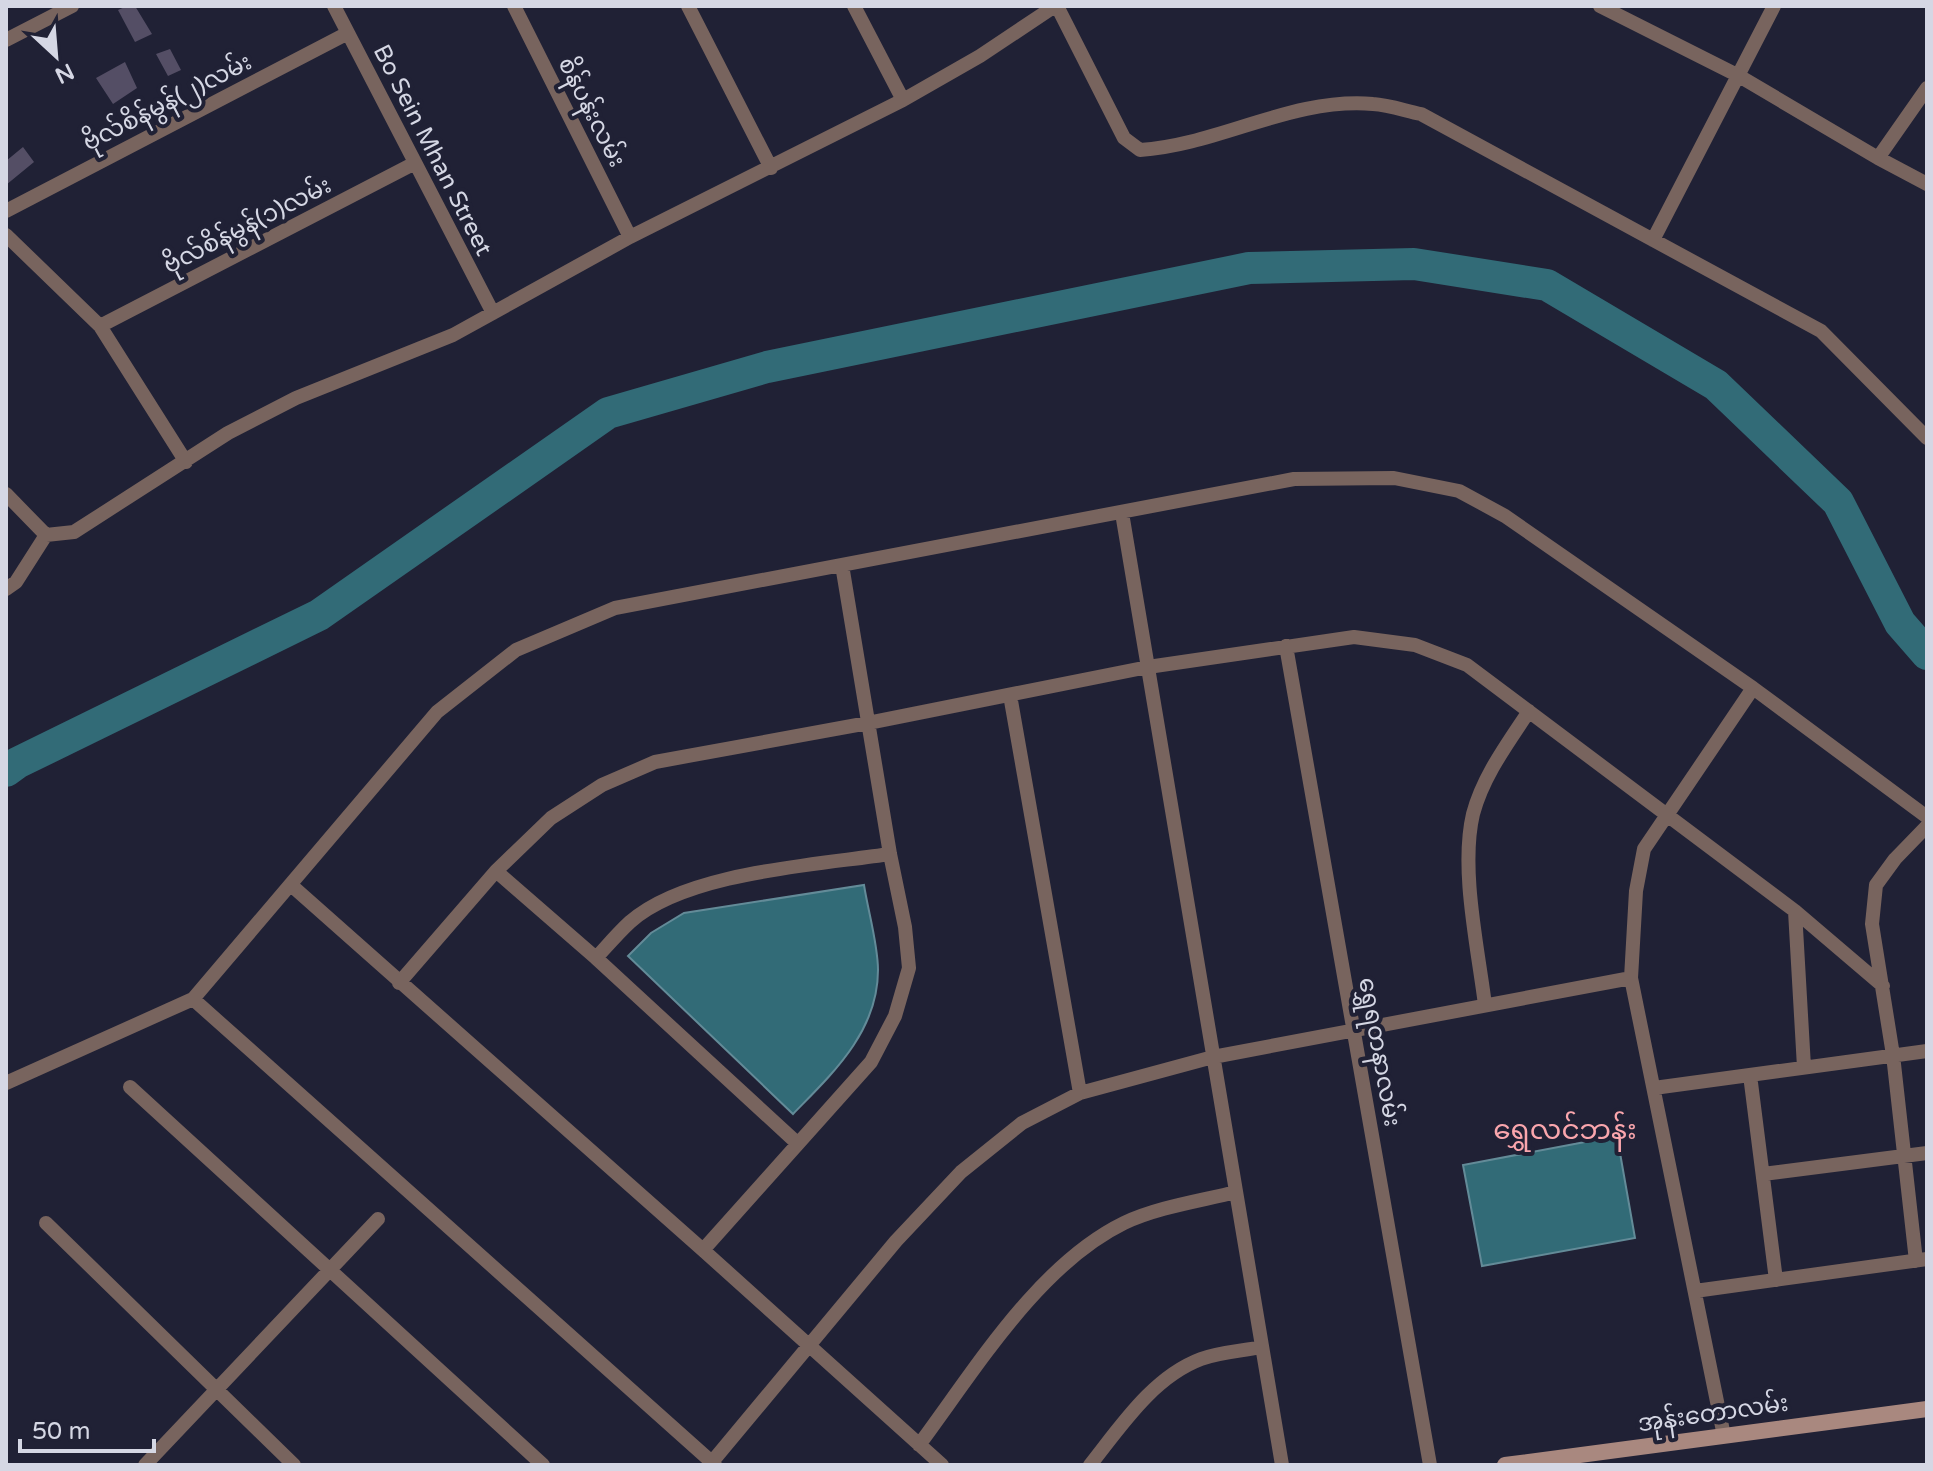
<svg xmlns="http://www.w3.org/2000/svg" width="1933" height="1471" viewBox="0 0 1933 1471" font-family="'Varela Round','Noto Sans Myanmar',sans-serif">
  <style>
    .water { fill: #326b77; stroke: #638b98; stroke-width: 2 }
    .lines { fill: none; stroke-linecap: round; stroke-linejoin: round }
    .river { stroke: #326b77; stroke-width: 32 }
    .building { fill: #544e65 }
    .street { stroke: #78645e; stroke-width: 14 }
    .secondary { stroke: #a9887f; stroke-width: 16 }
    .labels { text-anchor: middle; stroke-width: 8; stroke-linejoin: round; paint-order: stroke }
    .street-label { font-size: 24px; fill: #d5d7e4; stroke: #202135 }
    .quarter-label { font-size: 28px; fill: #faa6ad; stroke: #202135 }
  </style>
  <rect width="100%" height="100%" fill="#202135"/>
  <!-- water -->
  <path class="water" d="M864 885C868 911 878 944 878 970 878 1032 832 1074 793 1114L628 956 651 933 684 913Z
    M1617 1136 1635 1238 1482 1266 1463 1165Z"/>
  <g class="lines">
    <!-- river -->
    <path class="river" d="M6 771 17 763 319 615 608 413 767 367 1249 268 1414 264 1547 285 1716 385 1838 502 1900 623 1927 654"/>
  </g>
  <!-- building -->
  <path class="building" d="M127 6H135L152 34 135 42 118 10Z
    M170 49 181 70 168 76 156 54Z
    M125 62 137 88 113 104 96 78Z
    M23 147 34 162 6 185V161Z"/>
  <g class="lines">
    <!-- street -->
    <path class="street" d="M334 6 493 313
      M514 6 630 237
      M688 6 771 168
      M854 6 903 100
      M1057 6 1124 138 1140 150C1219 145 1292 97 1373 104 1389 105 1406 111 1421 114L1821 331 1927 438
      M1600 6 1739 76 1878 158 1927 184
      M6 40 72 6
      M1878 158 1927 88
      M6 211 348 33
      M6 235 100 326 186 462
      M1653 240 1774 6
      M100 326 415 163
      M6 494 46 535
      M1122 513 1282 1465
      M6 589 16 582 46 535 74 532 228 433 296 398 453 335 630 237 903 100 980 56 1055 6
      M1286 646 1430 1465
      M1010 695 1080 1093
      M496 871 596 958 797 1143
      M291 885 703 1250 942 1465
      M1795 911 1804 1067
      M596 958C607 946 618 933 630 922 686 872 816 865 890 854
      M399 983 496 871 551 818 602 785 655 762 868 723 1148 667 1354 637 1415 645 1467 665 1795 911 1883 986
      M193 999 715 1465
      M1485 1005C1478 948 1460 869 1473 814 1483 776 1508 743 1529 711
      M1750 1075 1776 1280
      M6 1083 193 999 437 712 516 650 615 608 1294 479 1394 478 1459 491 1505 516 1753 688 1927 817
      M130 1087 543 1465
      M1654 1088 1927 1051
      M1763 1174 1927 1153
      M46 1223 294 1465
      M703 1250 871 1062 895 1016 909 968 905 927 890 854 842 565
      M1916 1261 1893 1055 1872 924 1876 885 1895 859 1927 826
      M1695 1291 1927 1259
      M1724 1436 1631 978 1636 891 1644 849 1753 688
      M919 1445C975 1370 1038 1265 1124 1223 1158 1207 1200 1201 1236 1192
      M712 1462 896 1241 961 1172 1022 1123 1080 1093 1213 1057 1631 978
      M145 1465 378 1219
      M1090 1465C1121 1426 1153 1377 1201 1359 1220 1352 1242 1351 1262 1347"/>
    <!-- secondary -->
    <path class="secondary" d="M1505 1465 1927 1409"/>
  </g>
  <g class="labels">
    <!-- street labels -->
    <g class="street-label">
      <text transform="translate(167 102) rotate(-27)" y="8">ဗိုလ်စိန်မွန်(၂)လမ်း</text>
      <text transform="translate(592 112) rotate(63)" y="8">စိန်ပန်းလမ်း</text>
      <text transform="translate(433 150) rotate(63)" y="8">Bo Sein Mhan Street</text>
      <text transform="translate(247 225) rotate(-27)" y="8">ဗိုလ်စိန်မွန်(၁)လမ်း</text>
      <text transform="translate(1380 1052) rotate(80)" y="8">ရွှေရတနာလမ်း</text>
      <text transform="translate(1713 1413) rotate(-8)" y="8">အုန်းတောလမ်း</text>
    </g>
    <!-- quarter labels -->
    <g class="quarter-label">
      <text x="1565" y="1139">ရွှေလင်ဘန်း</text>
    </g>
  </g>
  <!-- border -->
  <rect width="1933" height="1471" fill="none" stroke="#d5d7e4" stroke-width="16"/>
  <!-- north arrow -->
  <g transform="translate(56 56) rotate(154)" stroke="#202135" stroke-width="6" paint-order="stroke">
  <path d="M0-6L14 30L0 20L-14 30Z" fill="#d5d7e4"/>
  <text y="-12" font-size="22" font-weight="bold" text-anchor="middle" fill="#d5d7e4">N</text>
  </g>
  <!-- scale -->
  <path d="M20 1439v12h134v-12" fill="none" stroke="#d5d7e4" stroke-width="4"/>
  <text x="32" y="1439" font-size="24" fill="#d5d7e4" stroke="#202135" stroke-width="6" paint-order="stroke">50 m</text>
</svg>
